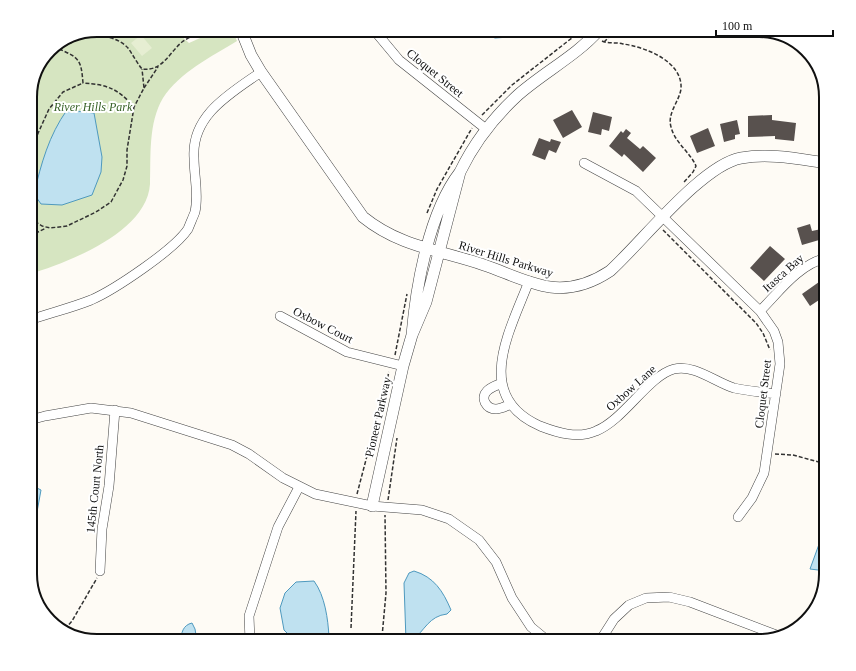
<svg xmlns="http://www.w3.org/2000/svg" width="856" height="671" viewBox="0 0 856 671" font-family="'Times New Roman',serif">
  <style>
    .green { fill: #d6e5c1 }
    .pitch { fill: #e6eed2 }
    .water { fill: #bfe1f0; stroke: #4e99be }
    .building { fill: #58514e }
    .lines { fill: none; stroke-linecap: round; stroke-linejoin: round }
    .minor-casing { stroke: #434343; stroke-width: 10 }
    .tertiary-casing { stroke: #434343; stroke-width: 12 }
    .path { stroke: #323232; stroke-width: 1.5; stroke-dasharray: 4 2; stroke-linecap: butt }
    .minor { stroke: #fff; stroke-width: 9 }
    .tertiary { stroke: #fff; stroke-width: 11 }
    .labels { text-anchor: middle; stroke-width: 4; stroke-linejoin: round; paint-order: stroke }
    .street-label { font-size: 12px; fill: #101010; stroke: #fff }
    .park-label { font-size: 12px; font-style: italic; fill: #376127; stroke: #fff }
    .rim { fill: none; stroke: #101010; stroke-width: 2 }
  </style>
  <rect width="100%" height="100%" fill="#fefbf5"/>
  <!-- green -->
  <path class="green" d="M97 30H175L189 43 218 30H232L237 41C211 57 180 72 163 98 148 123 151 157 150 184 147 232 69 262 30 274V92L53 47Z"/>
  <!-- pitch -->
  <path class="pitch" d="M141 35 152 48 142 56 131 43Z"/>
  <!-- water -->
  <path class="water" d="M476 30H527L524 36 495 38Z
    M67 110 94 113 102 157 101 172 92 195 62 205 41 204 34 194C41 164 49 135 67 110Z
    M37 488 41 490 33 534 30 539V491Z
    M826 525V571L810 569Z
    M414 571C434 577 443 591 451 610L447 614C429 616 425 630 412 641H406L404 583 409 573Z
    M314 581C325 596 328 619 329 637L325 641H295L284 630 280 608 285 593 296 582Z
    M192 623 195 629 197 641H181C181 633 183 625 192 623Z"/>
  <!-- building -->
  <path class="building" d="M572 110 582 127 563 138 553 120Z
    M593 112 612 117 609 131 602 129 601 135 588 132Z
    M772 115V120L796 123 794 141 775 139V136L748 137V116Z
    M737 120 740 134 735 135V139L724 142 720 124Z
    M708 128 715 146 697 153 690 136Z
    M626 129 631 133 627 138 640 149 643 146 656 158 643 172 624 154 622 157 609 146 621 131 623 133Z
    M539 138 550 142 551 139 561 142 556 153 549 150 545 160 532 155Z
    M810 224 812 231 826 228V238L802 245 797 228Z
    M770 246 785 259 764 281 750 268Z
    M819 282 826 293V298L822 302 819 300 810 306 802 294Z"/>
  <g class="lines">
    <defs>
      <path id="minor" d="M374 30 399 60 486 129
        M584 163 636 191 760 311 774 331 778 342 780 364 764 473 752 498 738 517
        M529 281C510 331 472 396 540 426 558 433 578 439 596 431 624 420 648 376 674 369 694 364 715 382 734 388 747 391 762 392 776 394
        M760 311C779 292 798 265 826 258
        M280 316 347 352 403 366
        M30 320C50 313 71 308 91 300 114 290 174 250 188 229 190 224 193 217 195 212 199 194 194 176 194 158 191 115 231 93 261 72
        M502 383C497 385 491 387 487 391 480 398 486 409 496 409 501 409 506 406 511 404
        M30 420 45 416 91 408 131 413 232 445 249 454 283 478 315 494 372 506 422 510 449 519 479 540 496 562 512 598 531 627 548 641
        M100 571 102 529 109 486 115 410
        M250 641 249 616 278 527 299 487
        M600 641 614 619 629 605 646 598 669 597 690 602 779 636"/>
      <path id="tertiary" d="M241 30 251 55 261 72 363 217C400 247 440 250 484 265 505 272 528 284 550 287 573 290 592 283 610 271 642 242 702 165 741 158 769 153 798 159 826 163
        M460 172C474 143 494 117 518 95 544 72 576 56 599 30
        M372 506 403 366 412 335 426 302 460 172C429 212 416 286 412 335"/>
    </defs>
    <!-- minor casing -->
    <use href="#minor" class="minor-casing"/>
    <!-- tertiary casing -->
    <use href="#tertiary" class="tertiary-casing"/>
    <!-- path -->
    <path class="path" d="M602 41C608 44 616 42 623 44 645 47 683 61 681 89 679 102 667 113 671 127 675 143 690 152 696 166L693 172 684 182
      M604 42 616 30
      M52 48C64 48 72 41 84 37 97 33 118 37 128 48 133 55 137 63 142 69 162 72 169 53 182 42 189 37 197 34 205 30
      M59 49C80 58 81 60 83 83 108 85 117 88 134 107L144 88 142 69
      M144 88 158 67
      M482 115 512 85 582 30
      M30 151 49 109 63 92 83 83
      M427 213 437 189 472 128
      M30 218 42 226 50 228 67 226 96 212 111 202 123 180 127 166V150L134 107
      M663 230 756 323 763 333 770 350
      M30 236 46 228
      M30 236 32 219
      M395 355 407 294
      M767 386 771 362
      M764 409 765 401
      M775 454 793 455 826 464
      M357 494 389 372
      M388 500 397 438
      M351 628 356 511
      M65 629 72 621 97 578
      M382 637 386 593 385 515"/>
    <!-- minor -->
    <use href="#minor" class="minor"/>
    <!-- tertiary -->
    <use href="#tertiary" class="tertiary"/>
  </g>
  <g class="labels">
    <!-- street labels -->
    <g class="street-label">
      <text transform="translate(435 73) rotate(39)" y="4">Cloquet Street</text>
      <text transform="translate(506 259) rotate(17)" y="4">River Hills Parkway</text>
      <text transform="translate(783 273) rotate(-42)" y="4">Itasca Bay</text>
      <text transform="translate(323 325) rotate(27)" y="4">Oxbow Court</text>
      <text transform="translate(631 388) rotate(-42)" y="4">Oxbow Lane</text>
      <text transform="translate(763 394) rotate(-83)" y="4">Cloquet Street</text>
      <text transform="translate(378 417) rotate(-77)" y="4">Pioneer Parkway</text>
      <text transform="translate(95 489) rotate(-84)" y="4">145th Court North</text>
    </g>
    <!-- park labels -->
    <g class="park-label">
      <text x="93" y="111">River Hills Park</text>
    </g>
  </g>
  <!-- crop -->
  <path d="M0 0H856V671H0ZM97 37H759A60 60 0 0 1 819 97V574A60 60 0 0 1 759 634H97A60 60 0 0 1 37 574V97A60 60 0 0 1 97 37Z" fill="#fff" fill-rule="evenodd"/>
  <path class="rim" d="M97 37H759A60 60 0 0 1 819 97V574A60 60 0 0 1 759 634H97A60 60 0 0 1 37 574V97A60 60 0 0 1 97 37Z"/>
  <!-- scale -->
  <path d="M716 30v6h117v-6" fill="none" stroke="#101010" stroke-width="2"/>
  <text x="722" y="30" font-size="12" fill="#101010" stroke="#ffffff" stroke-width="3" paint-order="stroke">100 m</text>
</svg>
